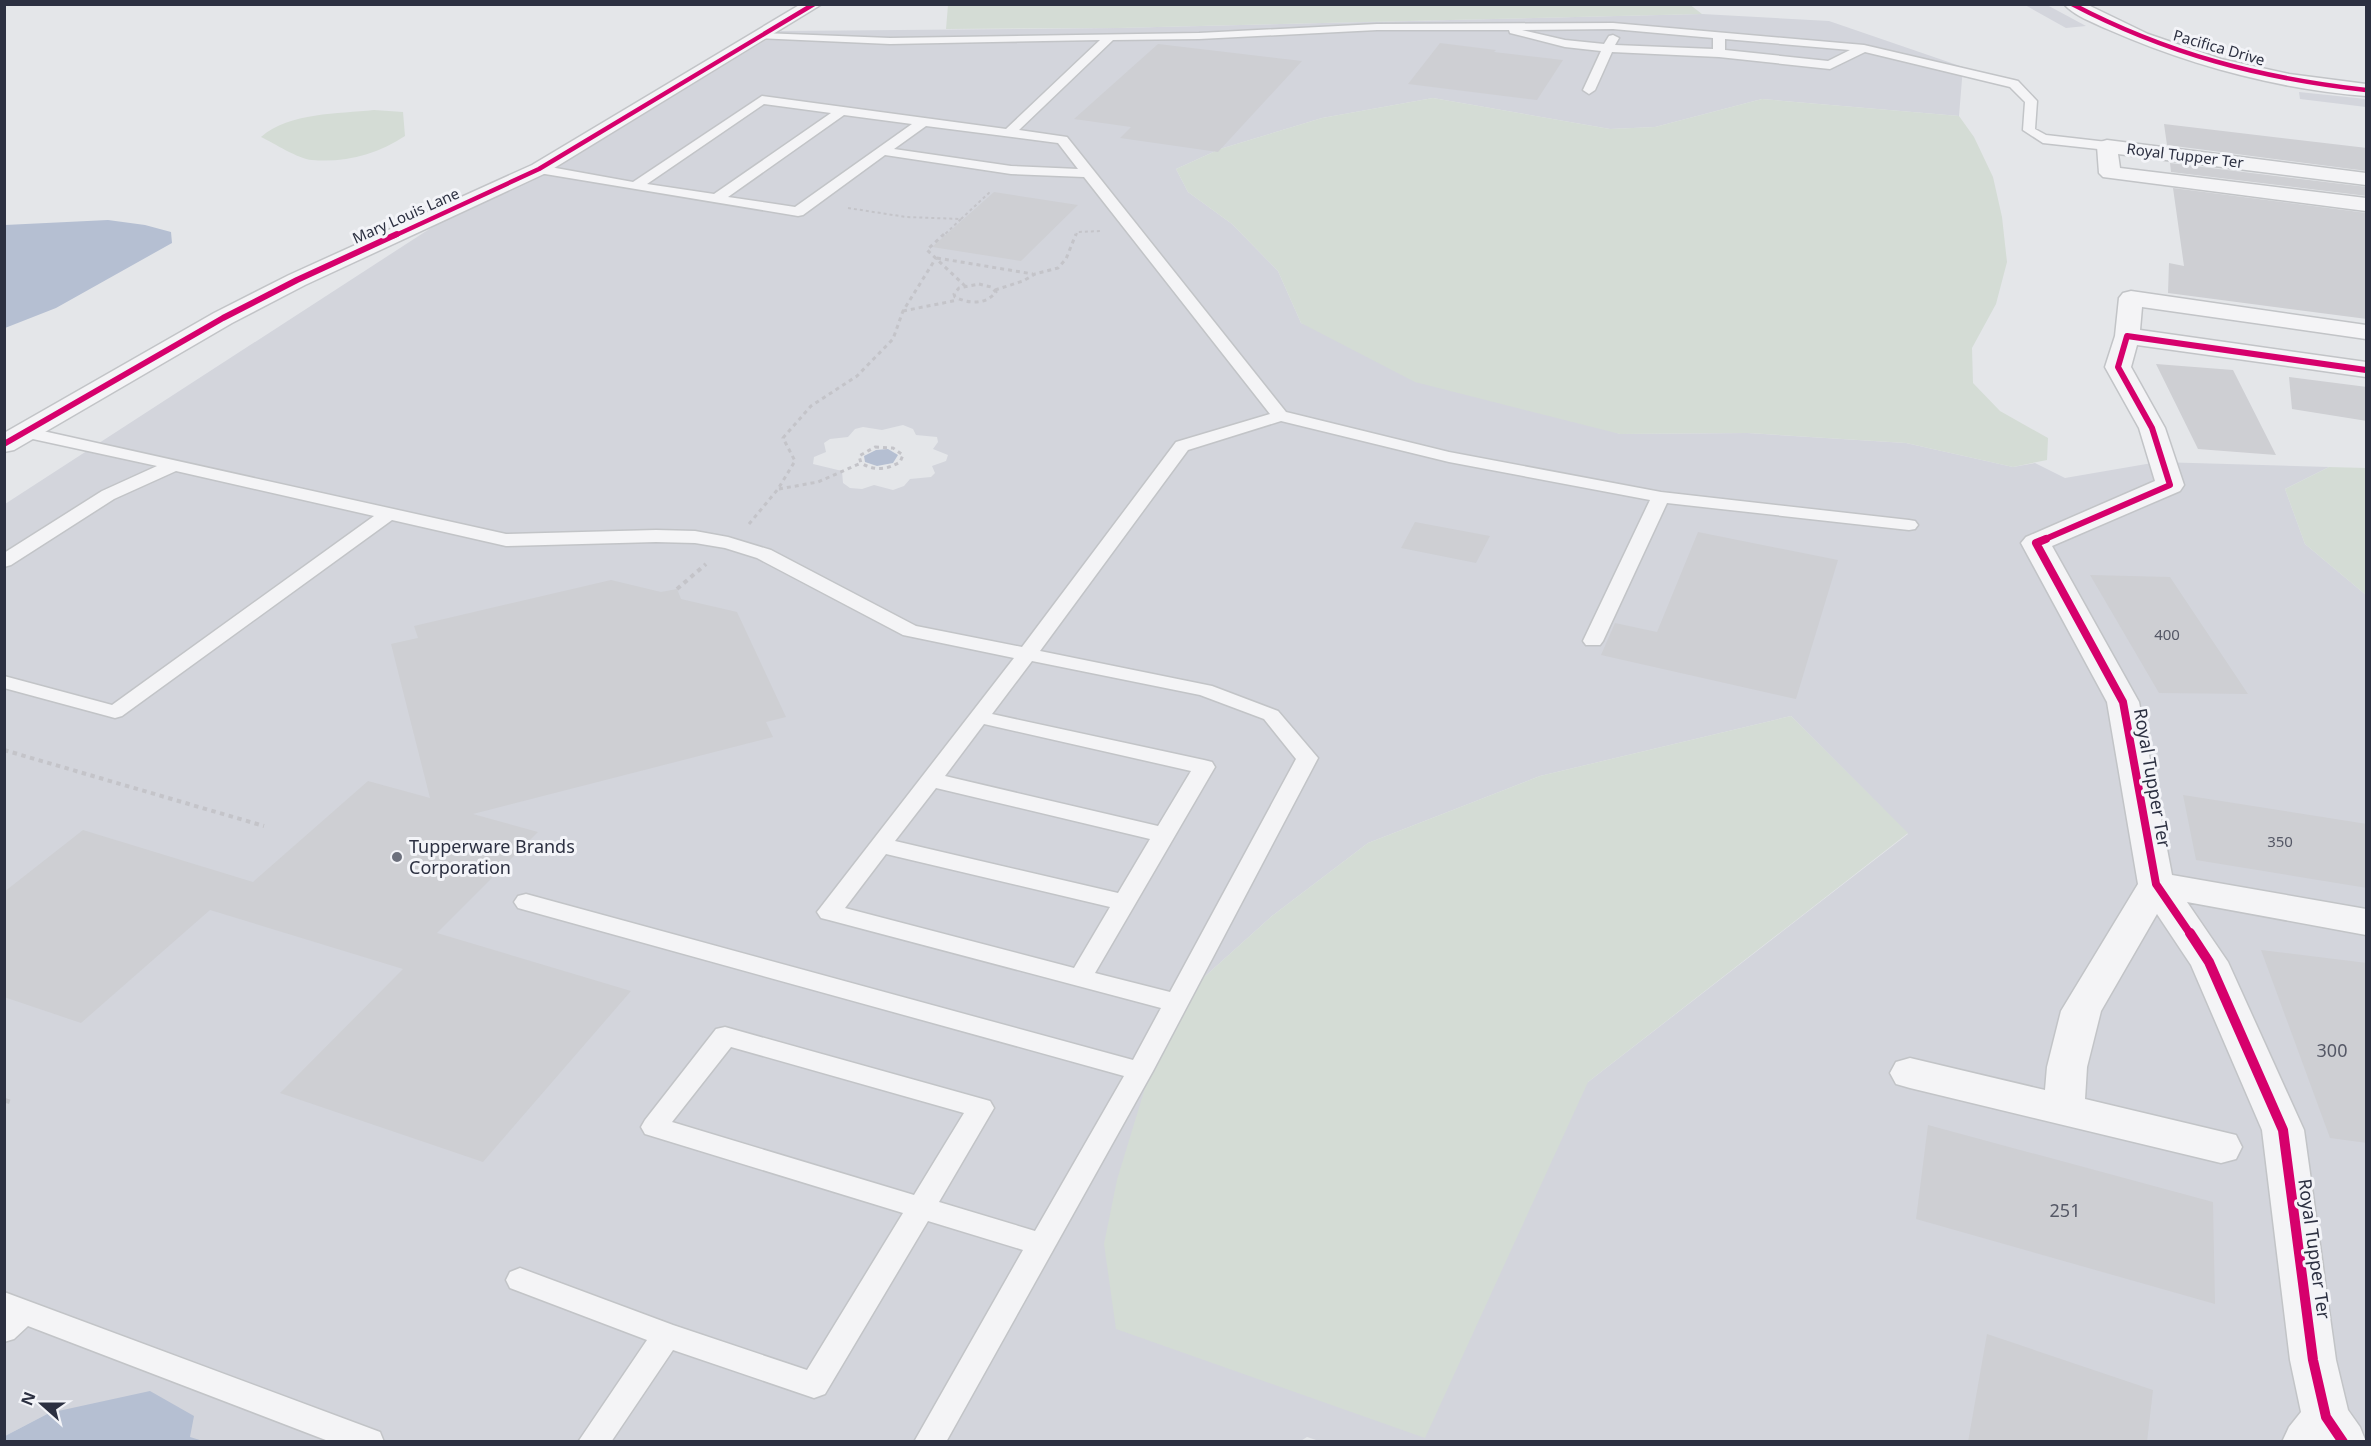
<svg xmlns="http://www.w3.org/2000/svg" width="2371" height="1446" viewBox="0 0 2371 1446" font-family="'Noto Sans',sans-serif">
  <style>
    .built { fill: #d3d5dc; fill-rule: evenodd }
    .green { fill: #d4dcd5 }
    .water { fill: #b5bfd2 }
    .building { fill: #cecfd3 }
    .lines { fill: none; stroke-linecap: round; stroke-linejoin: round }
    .lane-casing { stroke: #c2c4c7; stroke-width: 3 }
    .street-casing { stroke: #c2c4c7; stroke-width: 3 }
    .path-far3 { stroke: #c4c4c9; stroke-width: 2; stroke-dasharray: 3 3; stroke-linecap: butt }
    .path-far2 { stroke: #c4c4c9; stroke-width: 3; stroke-dasharray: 4 4; stroke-linecap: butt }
    .path-far1 { stroke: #c4c4c9; stroke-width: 4; stroke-dasharray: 4.5 4.5; stroke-linecap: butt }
    .path { stroke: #c4c4c9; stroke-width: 4.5; stroke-dasharray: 6 6; stroke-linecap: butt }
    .lane { fill: #f4f4f6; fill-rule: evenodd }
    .street { fill: #f4f4f6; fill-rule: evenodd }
    .cycleway-far3-casing { stroke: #f3f4f8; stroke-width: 7 }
    .cycleway-far2-casing { stroke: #f3f4f8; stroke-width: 9 }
    .cycleway-far1-casing { stroke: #f3f4f8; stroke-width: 11 }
    .cycleway-casing { stroke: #f3f4f8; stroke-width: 14 }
    .cycleway-far3 { stroke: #d6006c; stroke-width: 4.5 }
    .cycleway-far2 { stroke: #d6006c; stroke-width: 6 }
    .cycleway-far1 { stroke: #d6006c; stroke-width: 8 }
    .cycleway { stroke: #d6006c; stroke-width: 10 }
    .poi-dot { fill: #6c707c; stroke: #f3f4f8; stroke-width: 2 }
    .labels { text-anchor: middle; stroke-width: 6; stroke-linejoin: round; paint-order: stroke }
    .far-street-label { font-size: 15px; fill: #2c3041; stroke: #f3f4f8 }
    .number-label { font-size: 15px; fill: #555866 }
    .street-label { font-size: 18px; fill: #2c3041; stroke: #f3f4f8 }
    .poi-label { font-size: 18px; fill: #2c3041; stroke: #f3f4f8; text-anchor: start }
    .near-number-label { font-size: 18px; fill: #555866 }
  </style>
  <rect width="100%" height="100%" fill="#e4e6e9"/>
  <!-- built -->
  <path class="built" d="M2025 5H2047L2086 26 2066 28Z
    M1702 14 1829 21 1963 67 1959 116 1762 99 1655 127 1610 129 1433 98 1322 118 1220 149 1176 169 1188 192 1232 224 1278 271 1301 323 1620 434 1748 433 1906 443 2013 467 2035 463 2065 478 2158 462 2329 467 2285 489 2305 544 2366 595V1441L1322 1442 1307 1437 1299 1442H203L49 1413 5 1436V504L434 226 551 171 781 31 1117 28ZM903 425 913 429 916 435 937 437 938 442 933 449 948 455 946 461 932 466 935 473 931 477 910 479 904 486 893 490 874 485 862 489 850 488 843 483 842 471 813 464 814 457 826 452 824 443 830 439 848 437 855 429 863 427 882 430ZM1791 716 1908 834 1588 1082 1202 979 1272 916 1368 843 1540 776Z
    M2299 92 2366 99V107L2300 99Z"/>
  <!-- green -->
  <path class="green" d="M948 5 1689 4 1702 14 1117 28 946 29Z
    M1433 98 1610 129 1655 127 1762 99 1959 116 1974 137 1993 177 2002 217 2007 262 1996 304 1972 348 1973 383 2000 411 2048 438 2047 460 2013 467 1906 443 1748 433 1620 434 1415 382 1301 323 1278 271 1232 224 1188 192 1176 169 1220 149 1322 118Z
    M374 110 403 112 405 136C378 154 345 163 312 160 298 159 274 143 261 137 290 112 338 114 374 110Z
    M2329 467 2366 468V595L2305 544 2285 489Z
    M1791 716 1908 833 1588 1082 1425 1438 1116 1329 1104 1244 1117 1180 1145 1088 1202 979 1272 916 1368 843 1540 776Z"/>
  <!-- water -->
  <path class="water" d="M108 220 145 225 171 232 172 243 56 308 5 328V225Z
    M888 449 898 455 893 463 877 466 865 462 864 456 876 450Z
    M150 1391 194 1416 190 1437 203 1441H5V1436L49 1413Z"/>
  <!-- building -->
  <path class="building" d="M1440 43 1496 50 1494 52 1563 60 1537 100 1408 84Z
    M1158 44 1302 61 1218 152 1120 138 1131 127 1074 119Z
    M2164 124 2367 148V171L2167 145Z
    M2170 163 2367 187V196L2171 172Z
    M2173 188 2367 213V319L2168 293 2169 263 2184 266Z
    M994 192 1078 205 1021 261 932 247Z
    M2156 364 2233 370 2276 455 2198 449Z
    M2289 377 2367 387V421L2292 409Z
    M1415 522 1490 536 1476 563 1401 548Z
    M1698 532 1838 560 1796 699 1601 655 1615 623 1657 632Z
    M2090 575 2170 577 2248 694 2159 693Z
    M611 580 661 592 677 589 681 599 737 612 786 717 766 722 773 737 473 814 538 832 437 933 631 991 483 1162 280 1093 403 969 210 910 81 1023 4 997V892L83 830 253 882 368 781 430 798 391 644 418 638 414 626Z
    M2183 795 2367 824V888L2196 860Z
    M2261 950 2367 963V1143L2330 1138Z
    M1928 1125 2213 1202 2215 1304 1916 1219Z
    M1987 1334 2153 1390 2147 1442H1968Z"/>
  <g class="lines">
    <defs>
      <path id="lane" d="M1613 23 1864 45 2014 80 2018 81 2037 101 2035 129 2046 135 2107 142 2114 146 2107 150 2043 143 2023 130 2025 102 2010 87 1865 52 1830 69 1719 57 1612 52 1595 90 1589 94 1583 90 1601 51 1565 47 1510 33 1509 30H1377L1199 39 1113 40 1019 130 1067 137 1286 412 1449 452 1661 492 1909 520 1915 521 1918 525 1915 529 1909 530 1667 503 1603 641 1600 645H1586L1583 641 1650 500 1449 462 1281 421 1188 450 1040 651 1212 686 1278 711 1318 758 1153 1071 946 1442H914L1023 1250 928 1221 825 1394 814 1398 673 1350 611 1442H578L647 1340 510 1288 506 1280 510 1272 520 1268 673 1325 807 1370 903 1213 645 1134 641 1127 645 1120 716 1029 725 1027 990 1101 994 1108 939 1202 1035 1231 1124 1076 518 908 514 902 518 896 526 894 1133 1060 1161 1008 829 920 821 918 817 912 1014 658 903 635 757 558 725 548 695 543 656 542 506 546 392 520 122 716 115 718 4 688V676L112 705 374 516 176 471 114 499 11 565 4 567V553L102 491 157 466 19 436 17 432 19 428 25 427 506 534 656 530 695 531 728 537 771 550 916 626 1022 647 1176 442 1270 414 1084 177 1011 174 885 155 803 215 798 216 539 173 534 172 532 169 534 166 539 165 633 182 762 96 1006 129 1100 40 890 44 757 38V34L761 33 890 38 1199 33 1377 24ZM1613 29 1713 38V49L1615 45 1619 38 1613 35 1609 36 1604 44 1565 40 1522 30ZM1725 39 1850 50 1828 61 1725 50ZM764 104 831 113 714 194 647 184ZM844 115 912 124 795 207 728 197ZM926 126 1058 143 1078 169 1011 166 894 149ZM1032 661 1200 695 1264 719 1296 759 1170 992 1095 973 1215 767 1212 762 1204 760 992 714ZM984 724 1191 771 1158 826 945 776ZM936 788 1150 839 1118 893 895 841ZM886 854 1110 907 1074 968 845 908ZM731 1047 964 1113 914 1195 672 1122Z
        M4 1292 380 1432 384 1442H331L28 1326 14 1339 4 1342Z"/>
      <path id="street" d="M801 4H822L546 173 305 285 232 323 14 450 4 452V433L214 313 289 275 532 165Z
        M2064 4H2086L2148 34 2221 59 2289 74 2366 84V96C2277 89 2189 65 2107 29 2094 23 2073 15 2064 4Z
        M2107 140 2366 173V185L2118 154 2120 168 2366 198V211L2103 177 2099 173 2097 146 2100 142Z
        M2131 291 2366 325V339L2142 307 2140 330 2366 362V377L2137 345 2131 367 2165 428 2184 485 2180 491 2052 546 2139 702 2172 875 2366 909V935L2187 902 2228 962 2304 1130 2336 1360 2348 1410 2360 1427 2366 1442H2282L2289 1427 2301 1412 2290 1360 2262 1130 2191 965 2157 914 2101 1011 2087 1067 2085 1099 2236 1135 2242 1147 2236 1159 2221 1163 1910 1088 1896 1084 1890 1073 1896 1062 1910 1058 2045 1090 2047 1067 2061 1011 2138 884 2107 702 2021 543 2026 537 2155 481 2139 428 2105 367 2115 336 2119 298 2123 293Z"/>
    </defs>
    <!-- lane casing -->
    <use href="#lane" class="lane-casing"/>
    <!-- street casing -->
    <use href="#street" class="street-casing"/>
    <!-- path-far3 -->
    <path class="path-far3" d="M848 208 906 217 961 219 943 236
      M961 219 991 191
      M1076 236 1077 232 1102 231"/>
    <!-- path-far2 -->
    <path class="path-far2" d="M944 234 927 250 965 286
      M937 258 1033 274
      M979 284 991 287 996 292C986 305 969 304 955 297L954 294 959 288Z
      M995 290 1023 281 1035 274 1058 268 1066 259 1076 234
      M903 311 958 300
      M875 447 893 448 903 455 900 462C887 470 874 471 861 463L859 456Z
      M779 489 818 482 861 463
      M749 524 778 489 795 461 783 438 811 406 857 376 893 339 903 311 936 258"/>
    <!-- path-far1 -->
    <path class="path-far1" d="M677 589 706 564
      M4 750 264 826"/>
    <!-- path -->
    <path class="path" d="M4 1100 10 1102"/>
    <!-- lane -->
    <use href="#lane" class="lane"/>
    <!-- street -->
    <use href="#street" class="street"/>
    <defs>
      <path id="cycleway-far3" d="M2072 4C2167 54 2260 78 2366 90
        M394 236 539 169 814 4"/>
      <path id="cycleway-far2" d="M4 444 223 318 297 280 397 234
        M2043 540 2170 485 2152 428 2118 367 2127 336 2366 370"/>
      <path id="cycleway-far1" d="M2046 539 2036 543 2123 702 2156 884 2191 935"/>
      <path id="cycleway" d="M2190 933 2209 962 2283 1130 2313 1360 2326 1417 2343 1442"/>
    </defs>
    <!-- cycleway-far3 casing -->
    <use href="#cycleway-far3" class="cycleway-far3-casing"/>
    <!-- cycleway-far2 casing -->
    <use href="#cycleway-far2" class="cycleway-far2-casing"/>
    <!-- cycleway-far1 casing -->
    <use href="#cycleway-far1" class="cycleway-far1-casing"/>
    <!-- cycleway casing -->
    <use href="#cycleway" class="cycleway-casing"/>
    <!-- cycleway-far3 -->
    <use href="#cycleway-far3" class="cycleway-far3"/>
    <!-- cycleway-far2 -->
    <use href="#cycleway-far2" class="cycleway-far2"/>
    <!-- cycleway-far1 -->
    <use href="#cycleway-far1" class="cycleway-far1"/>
    <!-- cycleway -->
    <use href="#cycleway" class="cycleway"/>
  </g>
  <!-- markers -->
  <circle class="poi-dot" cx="397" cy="857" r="6"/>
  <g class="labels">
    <!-- far-street labels -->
    <g class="far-street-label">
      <text transform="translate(2219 48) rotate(16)" y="5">Pacifica Drive</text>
      <text transform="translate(2185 156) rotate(7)" y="5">Royal Tupper Ter</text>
      <text transform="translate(406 216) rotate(-24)" y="5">Mary Louis Lane</text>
    </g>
    <!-- number labels -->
    <g class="number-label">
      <text x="2167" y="640">400</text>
      <text x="2280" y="847">350</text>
    </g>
    <!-- street labels -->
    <g class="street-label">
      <text transform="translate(2152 778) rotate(80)" y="6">Royal Tupper Ter</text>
      <text transform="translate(2314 1249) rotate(82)" y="6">Royal Tupper Ter</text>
    </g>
    <!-- poi labels -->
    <g class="poi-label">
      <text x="409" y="853">Tupperware Brands<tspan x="409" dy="21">Corporation</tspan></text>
    </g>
    <!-- near-number labels -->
    <g class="near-number-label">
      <text x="2332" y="1057">300</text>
      <text x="2065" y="1217">251</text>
    </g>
  </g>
  <!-- border -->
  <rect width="2371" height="1446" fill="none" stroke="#2c3041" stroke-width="12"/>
  <!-- north arrow -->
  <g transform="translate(42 1404) rotate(291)" stroke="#f3f4f8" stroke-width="4.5" paint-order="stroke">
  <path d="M0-4.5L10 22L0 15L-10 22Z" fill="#2c3041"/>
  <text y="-9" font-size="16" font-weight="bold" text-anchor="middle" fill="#2c3041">N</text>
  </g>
</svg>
